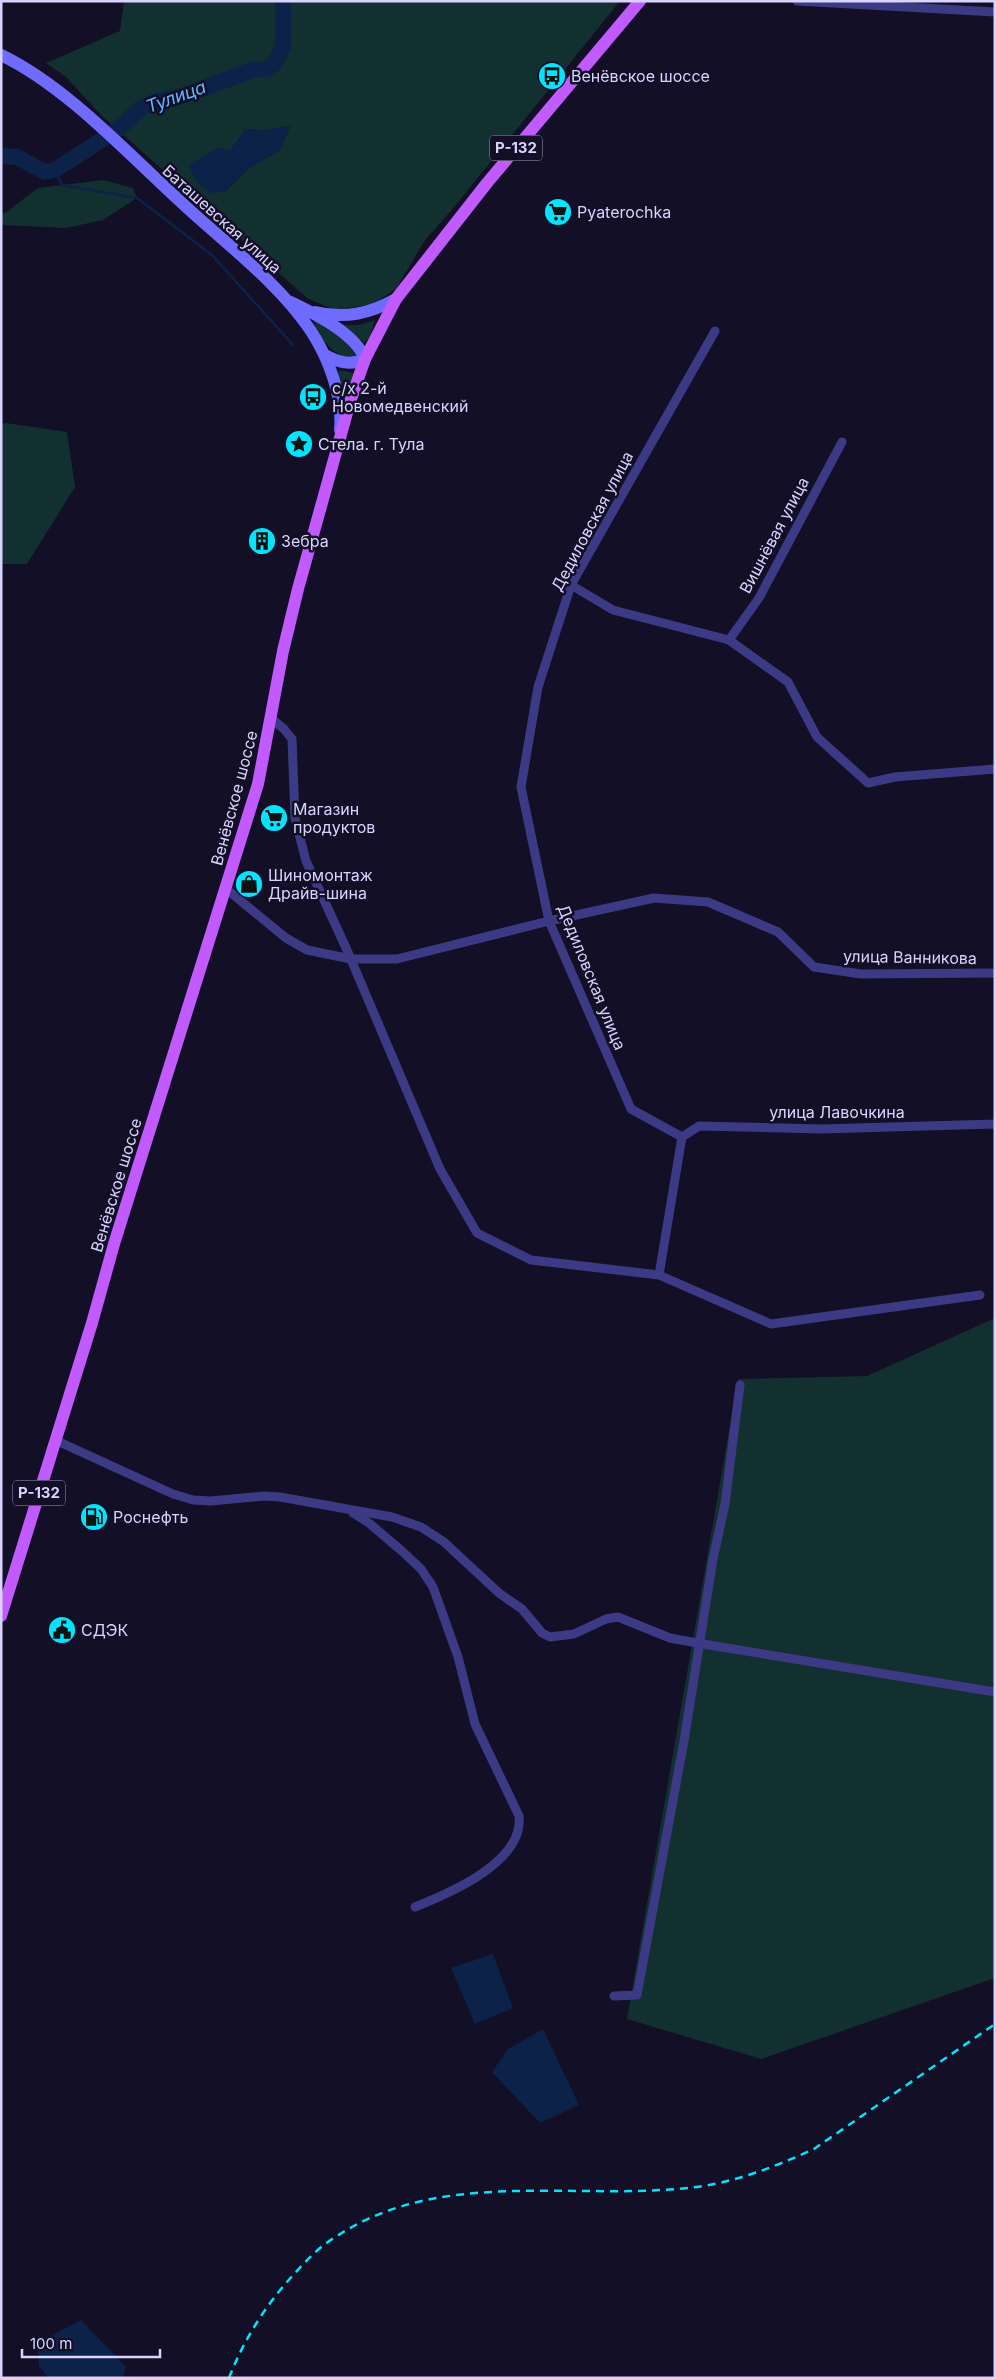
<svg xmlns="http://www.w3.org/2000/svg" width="996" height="2379" viewBox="0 0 996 2379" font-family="Inter,sans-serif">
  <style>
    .green { fill: #12302f; fill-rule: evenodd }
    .water { fill: #0c2248 }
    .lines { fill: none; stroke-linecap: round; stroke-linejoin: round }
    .stream { stroke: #0c2248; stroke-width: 2.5 }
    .river { stroke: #0c2248; stroke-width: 16 }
    .minor { stroke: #3d3a85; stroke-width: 9 }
    .secondary { stroke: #6f6bff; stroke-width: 12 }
    .primary { stroke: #c25bff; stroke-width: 12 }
    .rail { stroke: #00e5ff; stroke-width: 2.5; stroke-dasharray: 8 6; stroke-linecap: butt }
    .labels { text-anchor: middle; stroke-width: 5; stroke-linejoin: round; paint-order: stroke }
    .shield { fill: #130f26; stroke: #9e99be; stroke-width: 1 }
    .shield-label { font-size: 15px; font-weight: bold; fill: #d9d4ff }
    .poi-label { font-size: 16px; fill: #d9d4ff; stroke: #130f26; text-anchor: start }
    .street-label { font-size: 16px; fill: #d9d4ff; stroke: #130f26 }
    .water-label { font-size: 18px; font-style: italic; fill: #62b6ff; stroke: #130f26 }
  </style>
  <rect width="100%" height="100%" fill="#130f26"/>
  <!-- green -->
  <path class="green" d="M124 1H620L451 211 425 240 396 289 381 299 370 305 342 309 330 308 307 298 102 116 66 77 46 63 120 31ZM290 126 280 150 249 168 224 192 219 147 230 151 246 129 261 131Z
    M103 180 133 188 137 198 103 220 66 228 1 225V213H5L38 188Z
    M313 319C329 329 348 341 357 357 335 361 319 338 313 319Z
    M375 320 370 337 364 343 344 325H358Z
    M339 370 354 373 345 398 338 374Z
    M6 423 67 432 75 487 27 564H1V424Z
    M995 1318V1978L761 2059 627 2019 738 1379 867 1376Z"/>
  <!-- water -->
  <path class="water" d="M290 126 280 150 249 168 224 192 211 193 195 180 189 165 219 147 230 151 246 129 261 131Z
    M493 1954 513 2008 475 2024 451 1968Z
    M543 2029 579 2105 540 2123 492 2072 508 2049Z
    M81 2320 126 2367 123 2378H49L39 2366 38 2343Z"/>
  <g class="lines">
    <!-- stream -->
    <path class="stream" d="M55 170 62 185 137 198 212 255 293 345"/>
    <!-- river -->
    <path class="river" d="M1 156 17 157 45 172 55 170 117 130 141 108 157 101 185 95 255 69H266L274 64 283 47V1"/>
    <!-- minor -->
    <path class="minor" d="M797 1 995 12
      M571 585 613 610 729 640 788 682 817 737 868 783 895 777 995 769
      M729 640 759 598 842 442
      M272 719 284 729 292 739 295 818 306 861 347 950 440 1169 477 1233 531 1260 659 1275 682 1137
      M225 888 286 938 307 950 351 959H397L549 921 654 898 708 902 778 932 814 967 861 974 995 973
      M682 1137 631 1109 549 921 521 787 538 687 571 585 715 331
      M682 1137 699 1126 821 1129 995 1124
      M659 1275 771 1324 980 1295
      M55 1440 173 1494 193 1500 211 1501 264 1496 280 1497 392 1517 421 1527 444 1542 499 1593 522 1609 542 1633 550 1637 574 1634 606 1619 618 1617 670 1638 703 1644 995 1692
      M353 1513 369 1523 403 1552 421 1569 433 1587 458 1657 475 1724 519 1816C524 1862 450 1893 415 1907
      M614 1996 637 1995 684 1741 713 1559 725 1504 740 1385"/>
    <!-- secondary -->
    <path class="secondary" d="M1 55C66 86 128 154 182 203 225 243 278 282 311 331 329 359 343 396 340 430
      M291 302C315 314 355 333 365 359 350 366 338 362 325 355
      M315 312C345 319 369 314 396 299"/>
    <!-- primary -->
    <path class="primary" d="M1 1616 92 1323 114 1244 258 784 283 651 298 589 350 402 365 359 396 299 487 183 640 1"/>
    <!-- rail -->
    <path class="rail" d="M229 2378C244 2339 267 2303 295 2273 307 2260 319 2247 334 2238 440 2166 577 2202 696 2187 736 2182 777 2166 814 2149L995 2024"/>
  </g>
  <!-- icons -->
  <defs>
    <symbol id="bus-disc" viewBox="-11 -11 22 22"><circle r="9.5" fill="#00e5ff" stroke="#130f26"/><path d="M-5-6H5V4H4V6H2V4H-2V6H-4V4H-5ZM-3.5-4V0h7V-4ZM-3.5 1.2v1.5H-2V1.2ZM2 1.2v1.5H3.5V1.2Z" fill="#111"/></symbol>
    <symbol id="supermarket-disc" viewBox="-11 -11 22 22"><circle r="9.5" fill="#00e5ff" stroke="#130f26"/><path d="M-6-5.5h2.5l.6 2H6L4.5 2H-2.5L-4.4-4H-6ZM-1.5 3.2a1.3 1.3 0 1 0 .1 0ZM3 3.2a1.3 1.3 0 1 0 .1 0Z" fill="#111"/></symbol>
    <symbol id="sight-disc" viewBox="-11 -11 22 22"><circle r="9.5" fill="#00e5ff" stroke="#130f26"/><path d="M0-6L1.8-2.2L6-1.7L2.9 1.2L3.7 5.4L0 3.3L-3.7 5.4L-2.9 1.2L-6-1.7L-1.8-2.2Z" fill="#111"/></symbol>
    <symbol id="building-disc" viewBox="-11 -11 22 22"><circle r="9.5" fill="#00e5ff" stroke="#130f26"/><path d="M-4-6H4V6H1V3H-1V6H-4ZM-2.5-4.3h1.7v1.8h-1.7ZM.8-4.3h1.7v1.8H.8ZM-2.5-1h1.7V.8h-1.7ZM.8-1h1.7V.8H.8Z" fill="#111"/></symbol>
    <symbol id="shop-disc" viewBox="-11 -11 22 22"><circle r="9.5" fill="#00e5ff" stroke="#130f26"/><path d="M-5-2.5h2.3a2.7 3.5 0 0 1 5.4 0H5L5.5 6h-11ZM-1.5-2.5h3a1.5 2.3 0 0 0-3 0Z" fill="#111"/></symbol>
    <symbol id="fuel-disc" viewBox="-11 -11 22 22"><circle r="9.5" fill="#00e5ff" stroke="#130f26"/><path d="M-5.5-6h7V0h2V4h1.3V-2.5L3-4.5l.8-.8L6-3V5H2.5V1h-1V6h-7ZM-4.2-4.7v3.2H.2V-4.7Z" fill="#111"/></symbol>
    <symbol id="civic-disc" viewBox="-11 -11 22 22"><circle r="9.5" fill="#00e5ff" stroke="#130f26"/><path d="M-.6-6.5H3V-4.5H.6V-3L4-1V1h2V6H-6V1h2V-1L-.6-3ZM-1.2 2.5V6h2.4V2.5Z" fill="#111"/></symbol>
  </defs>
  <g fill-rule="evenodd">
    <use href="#bus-disc" x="536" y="60" width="32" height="32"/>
    <use href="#supermarket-disc" x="542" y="196" width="32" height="32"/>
    <use href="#bus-disc" x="297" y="381" width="32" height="32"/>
    <use href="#sight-disc" x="283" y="428" width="32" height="32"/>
    <use href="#building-disc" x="246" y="525" width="32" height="32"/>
    <use href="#supermarket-disc" x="258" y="802" width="32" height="32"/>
    <use href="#shop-disc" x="233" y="868" width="32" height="32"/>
    <use href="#fuel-disc" x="78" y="1501" width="32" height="32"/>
    <use href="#civic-disc" x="46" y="1614" width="32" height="32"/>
  </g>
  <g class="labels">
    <!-- shield labels -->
    <g class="shield">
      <rect x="490" y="135.5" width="52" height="25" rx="4"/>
      <rect x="13" y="1480.5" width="52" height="25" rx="4"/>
    </g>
    <g class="shield-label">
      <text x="516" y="153">Р-132</text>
      <text x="39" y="1498">Р-132</text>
    </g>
    <!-- poi labels -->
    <g class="poi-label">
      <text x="571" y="82">Венёвское шоссе</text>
      <text x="577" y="218">Pyaterochka</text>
      <text x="332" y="394">с/х 2-й<tspan x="332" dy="18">Новомедвенский</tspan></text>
      <text x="318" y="450">Стела. г. Тула</text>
      <text x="281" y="547">Зебра</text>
      <text x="293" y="815">Магазин<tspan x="293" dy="18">продуктов</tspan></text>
      <text x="268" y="881">Шиномонтаж<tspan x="268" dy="18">Драйв-шина</tspan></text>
      <text x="113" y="1523">Роснефть</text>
      <text x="81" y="1636">СДЭК</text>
    </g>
    <!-- street labels -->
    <g class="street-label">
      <text transform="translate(222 219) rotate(42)" y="6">Баташевская улица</text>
      <text transform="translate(592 521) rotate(-62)" y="6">Дедиловская улица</text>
      <text transform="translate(774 535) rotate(-62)" y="6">Вишнёвая улица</text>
      <text transform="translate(234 798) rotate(-75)" y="6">Венёвское шоссе</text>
      <text transform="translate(910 957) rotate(1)" y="6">улица Ванникова</text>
      <text transform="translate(592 977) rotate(68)" y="6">Дедиловская улица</text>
      <text x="837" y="1118">улица Лавочкина</text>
      <text transform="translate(116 1185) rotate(-73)" y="6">Венёвское шоссе</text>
    </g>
    <!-- water labels -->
    <g class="water-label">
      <text transform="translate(176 97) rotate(-20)" y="6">Тулица</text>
    </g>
  </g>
  <!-- border -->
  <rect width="996" height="2379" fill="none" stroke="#d9d4ff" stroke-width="5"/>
  <!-- scale -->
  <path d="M22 2349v8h138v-8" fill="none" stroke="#d9d4ff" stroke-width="2.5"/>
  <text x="30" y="2349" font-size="15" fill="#d9d4ff" stroke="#130f26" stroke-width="4" paint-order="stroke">100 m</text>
</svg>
